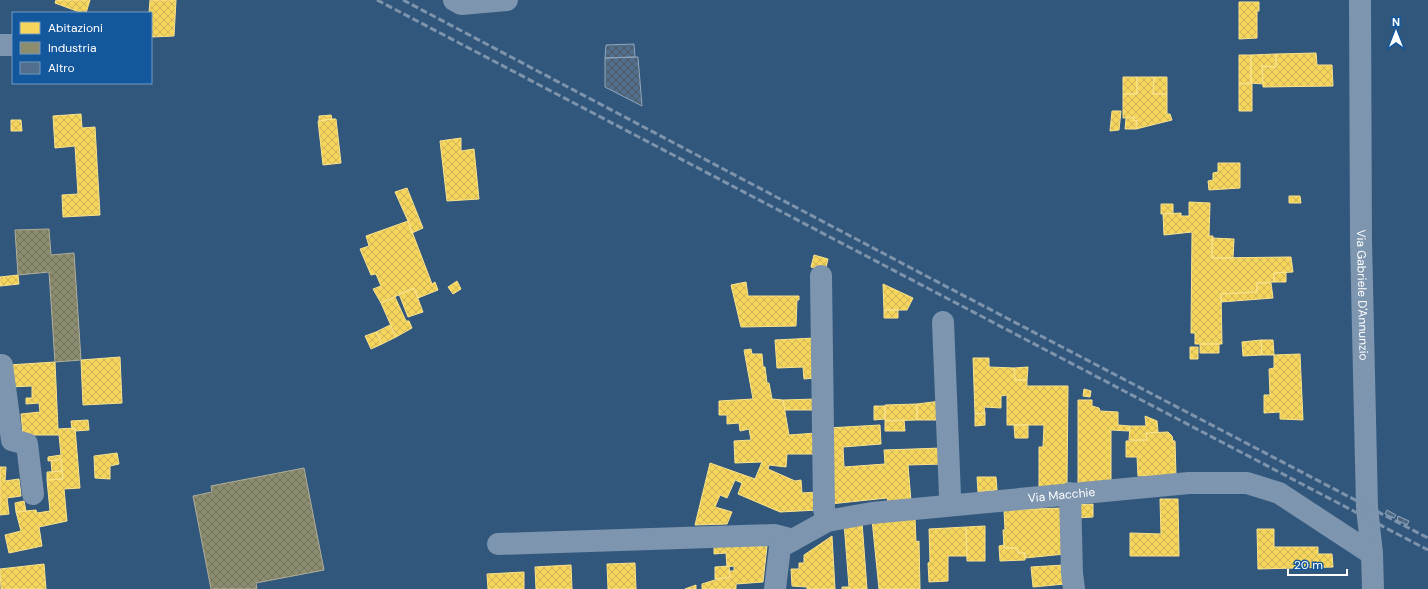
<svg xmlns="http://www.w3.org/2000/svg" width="1428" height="589" viewBox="0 0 1428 589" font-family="'DM Sans',sans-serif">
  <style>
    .homes { fill: url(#homes-cross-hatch); stroke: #f9e28d }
    .industry { fill: url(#industry-cross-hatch); stroke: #aeae9a }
    .building { fill: url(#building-cross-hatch); stroke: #91a6bb }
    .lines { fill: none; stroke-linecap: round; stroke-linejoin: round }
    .minor { stroke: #7d95ae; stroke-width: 22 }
    .rail { stroke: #7d94ac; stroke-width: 3; stroke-dasharray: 7 3; stroke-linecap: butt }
    .labels { text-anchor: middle; stroke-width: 4; stroke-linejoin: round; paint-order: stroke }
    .street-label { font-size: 12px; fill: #fff; stroke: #13579c }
  </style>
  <defs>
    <pattern id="homes-cross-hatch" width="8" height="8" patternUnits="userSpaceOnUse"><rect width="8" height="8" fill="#f6d55c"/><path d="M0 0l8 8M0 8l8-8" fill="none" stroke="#ccb358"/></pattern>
    <pattern id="industry-cross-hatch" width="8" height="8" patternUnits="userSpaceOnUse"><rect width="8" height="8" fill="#8c8c6e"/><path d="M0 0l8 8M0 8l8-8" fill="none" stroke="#727260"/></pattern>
    <pattern id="building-cross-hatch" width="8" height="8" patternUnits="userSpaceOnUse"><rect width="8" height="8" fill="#516f8c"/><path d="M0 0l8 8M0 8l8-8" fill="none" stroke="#4e5862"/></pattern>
  </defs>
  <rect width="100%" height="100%" fill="#32577c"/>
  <!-- homes -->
  <path class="homes" d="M56 0H90L86 13H82L55 3Z
    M150 0H176L174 36 151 37V13H149Z
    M1239 2H1259V11H1257V38L1239 39Z
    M1316 53 1317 65H1332L1333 86 1263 87 1262 66 1276 67V54Z
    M1276 54V67L1262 66 1263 84 1251 83V55Z
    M1239 55H1251V83L1239 84Z
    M1123 77H1137V94H1123Z
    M1137 77H1154L1153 94H1167V114H1170L1172 120 1136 129 1137 120 1134 121V117L1123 118V94H1137Z
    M1154 77H1167V94H1153Z
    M1252 83V111H1239V84Z
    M1112 111H1121L1119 130 1110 131Z
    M81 114 82 128 95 127 100 215 63 217 62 195 78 194 75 146 55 148 53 116Z
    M331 115 332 119 319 121V116Z
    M1134 117V121L1137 120 1136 129H1125L1126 118Z
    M332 119H336L341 163 323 165 318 121Z
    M11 120H21L22 131H11Z
    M461 138V151L474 149 479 199 447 201 440 141Z
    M1218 163H1240V188L1209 190 1208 181 1213 180V173L1218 172Z
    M407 188 423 228 412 233 408 221 395 192Z
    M1289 196H1300L1301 203H1289Z
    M1189 202 1210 203 1209 236H1213L1212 258 1291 257 1293 272 1274 273V282L1257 283V292L1221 294 1222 344H1195V333H1191L1192 232 1164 235 1163 214 1181 213V216H1189Z
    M1161 204H1173V213L1161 214Z
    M408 221 432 284 435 282 438 290 418 298 414 288 381 303 373 289 381 286 376 274 371 275 360 249 369 246 366 236Z
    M1212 238 1234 239 1233 258H1212Z
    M814 255 828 259 825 271 811 267Z
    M1286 272V282H1274V273Z
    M18 275 19 284 0 286V277Z
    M457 281 461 289 453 294 448 287Z
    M746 282 748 296H799V300H797L796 326 741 327 731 285Z
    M1257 283H1271L1273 298 1221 302V294L1257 292Z
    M883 284 913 298 907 310H884Z
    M414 288 423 312 408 317 399 294Z
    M395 297 406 321H409L412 328 396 337 381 303Z
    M884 310H898V318H884Z
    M390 325 396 337 382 344 376 332Z
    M376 332 382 344 371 349 365 336Z
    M814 338 815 378 804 379 803 367 777 368 775 340Z
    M1261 340H1273L1274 355H1262Z
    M1261 340 1262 355 1243 356 1242 342Z
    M1200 344H1219V353H1200Z
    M1190 347H1198V359H1190Z
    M751 349 752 354H762L763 367H765L767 383H769L772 399 783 400 789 435 816 433 814 454H787L786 467 769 465 768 469 795 481 801 480 802 493 818 492V510L780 512 738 494 742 483 735 480 727 498 720 495 715 507 732 512 727 524 695 525 710 463 755 479 762 462 735 463 734 441 751 440 749 429 740 431 739 423 727 424V415H719V401L753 399 744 350Z
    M1300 354 1303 420 1280 419V412L1264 413V395H1270L1269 369 1274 368V355Z
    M120 357 122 403 83 405 81 360Z
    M973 358H989V367L1014 368 1015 380H1027V386H1068L1067 485 1039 487V447H1043L1044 425H1007V395L1001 396V408L984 407 985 413 975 414Z
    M55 362 58 429 75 428 80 488 64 489 67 521 39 527 42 546 9 553 5 535 21 531 16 512 36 510 37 513 50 511 47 480 63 479 61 459 48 461V457L61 455 59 435H23L21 414 40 412 39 403 26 404V398H32V386L9 387 8 365Z
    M1028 367 1027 380H1015L1014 368Z
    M1084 389 1091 391 1090 397 1083 396Z
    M816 399V410H785L783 400Z
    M1078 400H1092V406L1099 408 1100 411 1118 412V425L1130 426 1129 431 1111 430V481L1078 484Z
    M941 401V420H917V404Z
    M917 404V420L885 421V405Z
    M874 406H885V419L874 420Z
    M985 413V425L975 426V414Z
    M1145 416 1157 421 1158 432 1146 433 1147 440H1129L1130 426H1146Z
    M88 420 89 430 75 431V428L72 429 71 421Z
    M904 420 905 431H885V421Z
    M880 425 881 444 843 447 844 467 885 464 884 450 942 448 943 464 908 465 911 501 888 502 887 498 830 504 828 428Z
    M1014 425H1028V438H1015Z
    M1168 432 1172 436 1173 441H1175L1176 476 1149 479V476H1138L1137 457H1126V441L1147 440 1146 433Z
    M117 453 119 464 110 466V479L95 478 94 456Z
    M61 459 62 471 52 472 51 461Z
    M0 467H6L5 481 19 479 21 496 7 498 9 514 0 515Z
    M62 471 63 479 47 480V472Z
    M977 477H996L997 490 978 492Z
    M1160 499H1178L1179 556H1130V533L1161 534Z
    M24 501 26 511 16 512 15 503Z
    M1093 504V517L1076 518 1075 505Z
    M1063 508 1065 554 1025 558V553H1018L1017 548H1004L1003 530H1005L1004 510Z
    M915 518 916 542 919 541 920 589H879L872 520Z
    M862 522 867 589H842V587H849L844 523Z
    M985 526V561H967L966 527Z
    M966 527 967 556H948V581L929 582 928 563 930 562 929 529Z
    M1257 529H1274V547H1318V554H1332L1333 567 1258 569Z
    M832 536 835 589H807V587L792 586 791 569H799V563H804V555Z
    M714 545 767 546 763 582 736 584V589H702V584L718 579 730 577 729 571H734V566L727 567 726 553 714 554Z
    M1004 545V548H1017L1018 553H1025V560L1000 561 999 546Z
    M635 563 636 589H608L607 564Z
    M44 564 46 589H1L0 569Z
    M571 565 572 589H536L535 567Z
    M1064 565 1065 584 1033 587 1031 567Z
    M729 566 730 577 715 579V567Z
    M524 572V589H488L487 574Z
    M696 585V589H685Z"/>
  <!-- industry -->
  <path class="industry" d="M49 229 51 255 74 253 81 360 55 362 49 272 18 275 15 230Z
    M304 468 324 570 256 583 257 589H211L193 496 212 492 211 486Z"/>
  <!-- building -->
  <path class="building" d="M634 44 635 57 605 58 606 45Z
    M638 57 642 106 605 87V58Z
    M1387 510 1396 515 1394 518 1385 514Z
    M1398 516 1409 521 1407 525 1397 520Z"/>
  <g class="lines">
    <!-- minor -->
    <g class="minor">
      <path d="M454 0 461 4 507 0"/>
      <path id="s1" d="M1360 0 1361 241 1367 507 1372 554 1373 589"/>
      <path d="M0 45H13"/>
      <path d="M821 276 824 509 827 521"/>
      <path d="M943 322 950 496 951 505"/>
      <path d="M0 365H2L12 440 27 444 33 494"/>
      <path d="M1070 493 1072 573 1074 589"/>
      <path d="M498 544 774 535 793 540"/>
      <path id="s2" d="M775 589 780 547 827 521 872 513 1189 483H1247L1279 493 1372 554"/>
    </g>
    <!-- rail -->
    <path class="rail" d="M377 0 1428 550
      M403 0 930 278 1428 538"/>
  </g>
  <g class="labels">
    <!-- street labels -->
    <g class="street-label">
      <text dy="4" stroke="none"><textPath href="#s1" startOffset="295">Via Gabriele D'Annunzio</textPath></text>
      <text dy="4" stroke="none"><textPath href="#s2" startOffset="332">Via Macchie</textPath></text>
    </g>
  </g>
  <!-- legend -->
  <rect x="12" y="12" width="140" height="72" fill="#13579c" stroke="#719ac4"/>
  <rect x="20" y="22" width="20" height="12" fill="#f6d55c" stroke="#719ac4"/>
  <text x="48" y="32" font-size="12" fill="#ffffff">Abitazioni</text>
  <rect x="20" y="42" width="20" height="12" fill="#8c8c6e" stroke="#719ac4"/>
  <text x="48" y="52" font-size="12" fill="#ffffff">Industria</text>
  <rect x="20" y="62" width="20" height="12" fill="#516f8c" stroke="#719ac4"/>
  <text x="48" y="72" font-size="12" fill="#ffffff">Altro</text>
  <!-- north arrow -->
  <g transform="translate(1396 32)" stroke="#13579c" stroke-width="3" paint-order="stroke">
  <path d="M0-3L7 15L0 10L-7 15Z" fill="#ffffff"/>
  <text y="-6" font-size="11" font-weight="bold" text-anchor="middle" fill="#ffffff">N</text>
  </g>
  <!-- scale -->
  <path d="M1288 569v6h59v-6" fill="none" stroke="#ffffff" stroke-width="2"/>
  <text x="1294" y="569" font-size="12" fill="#ffffff" stroke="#13579c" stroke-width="3" paint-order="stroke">20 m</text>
</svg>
